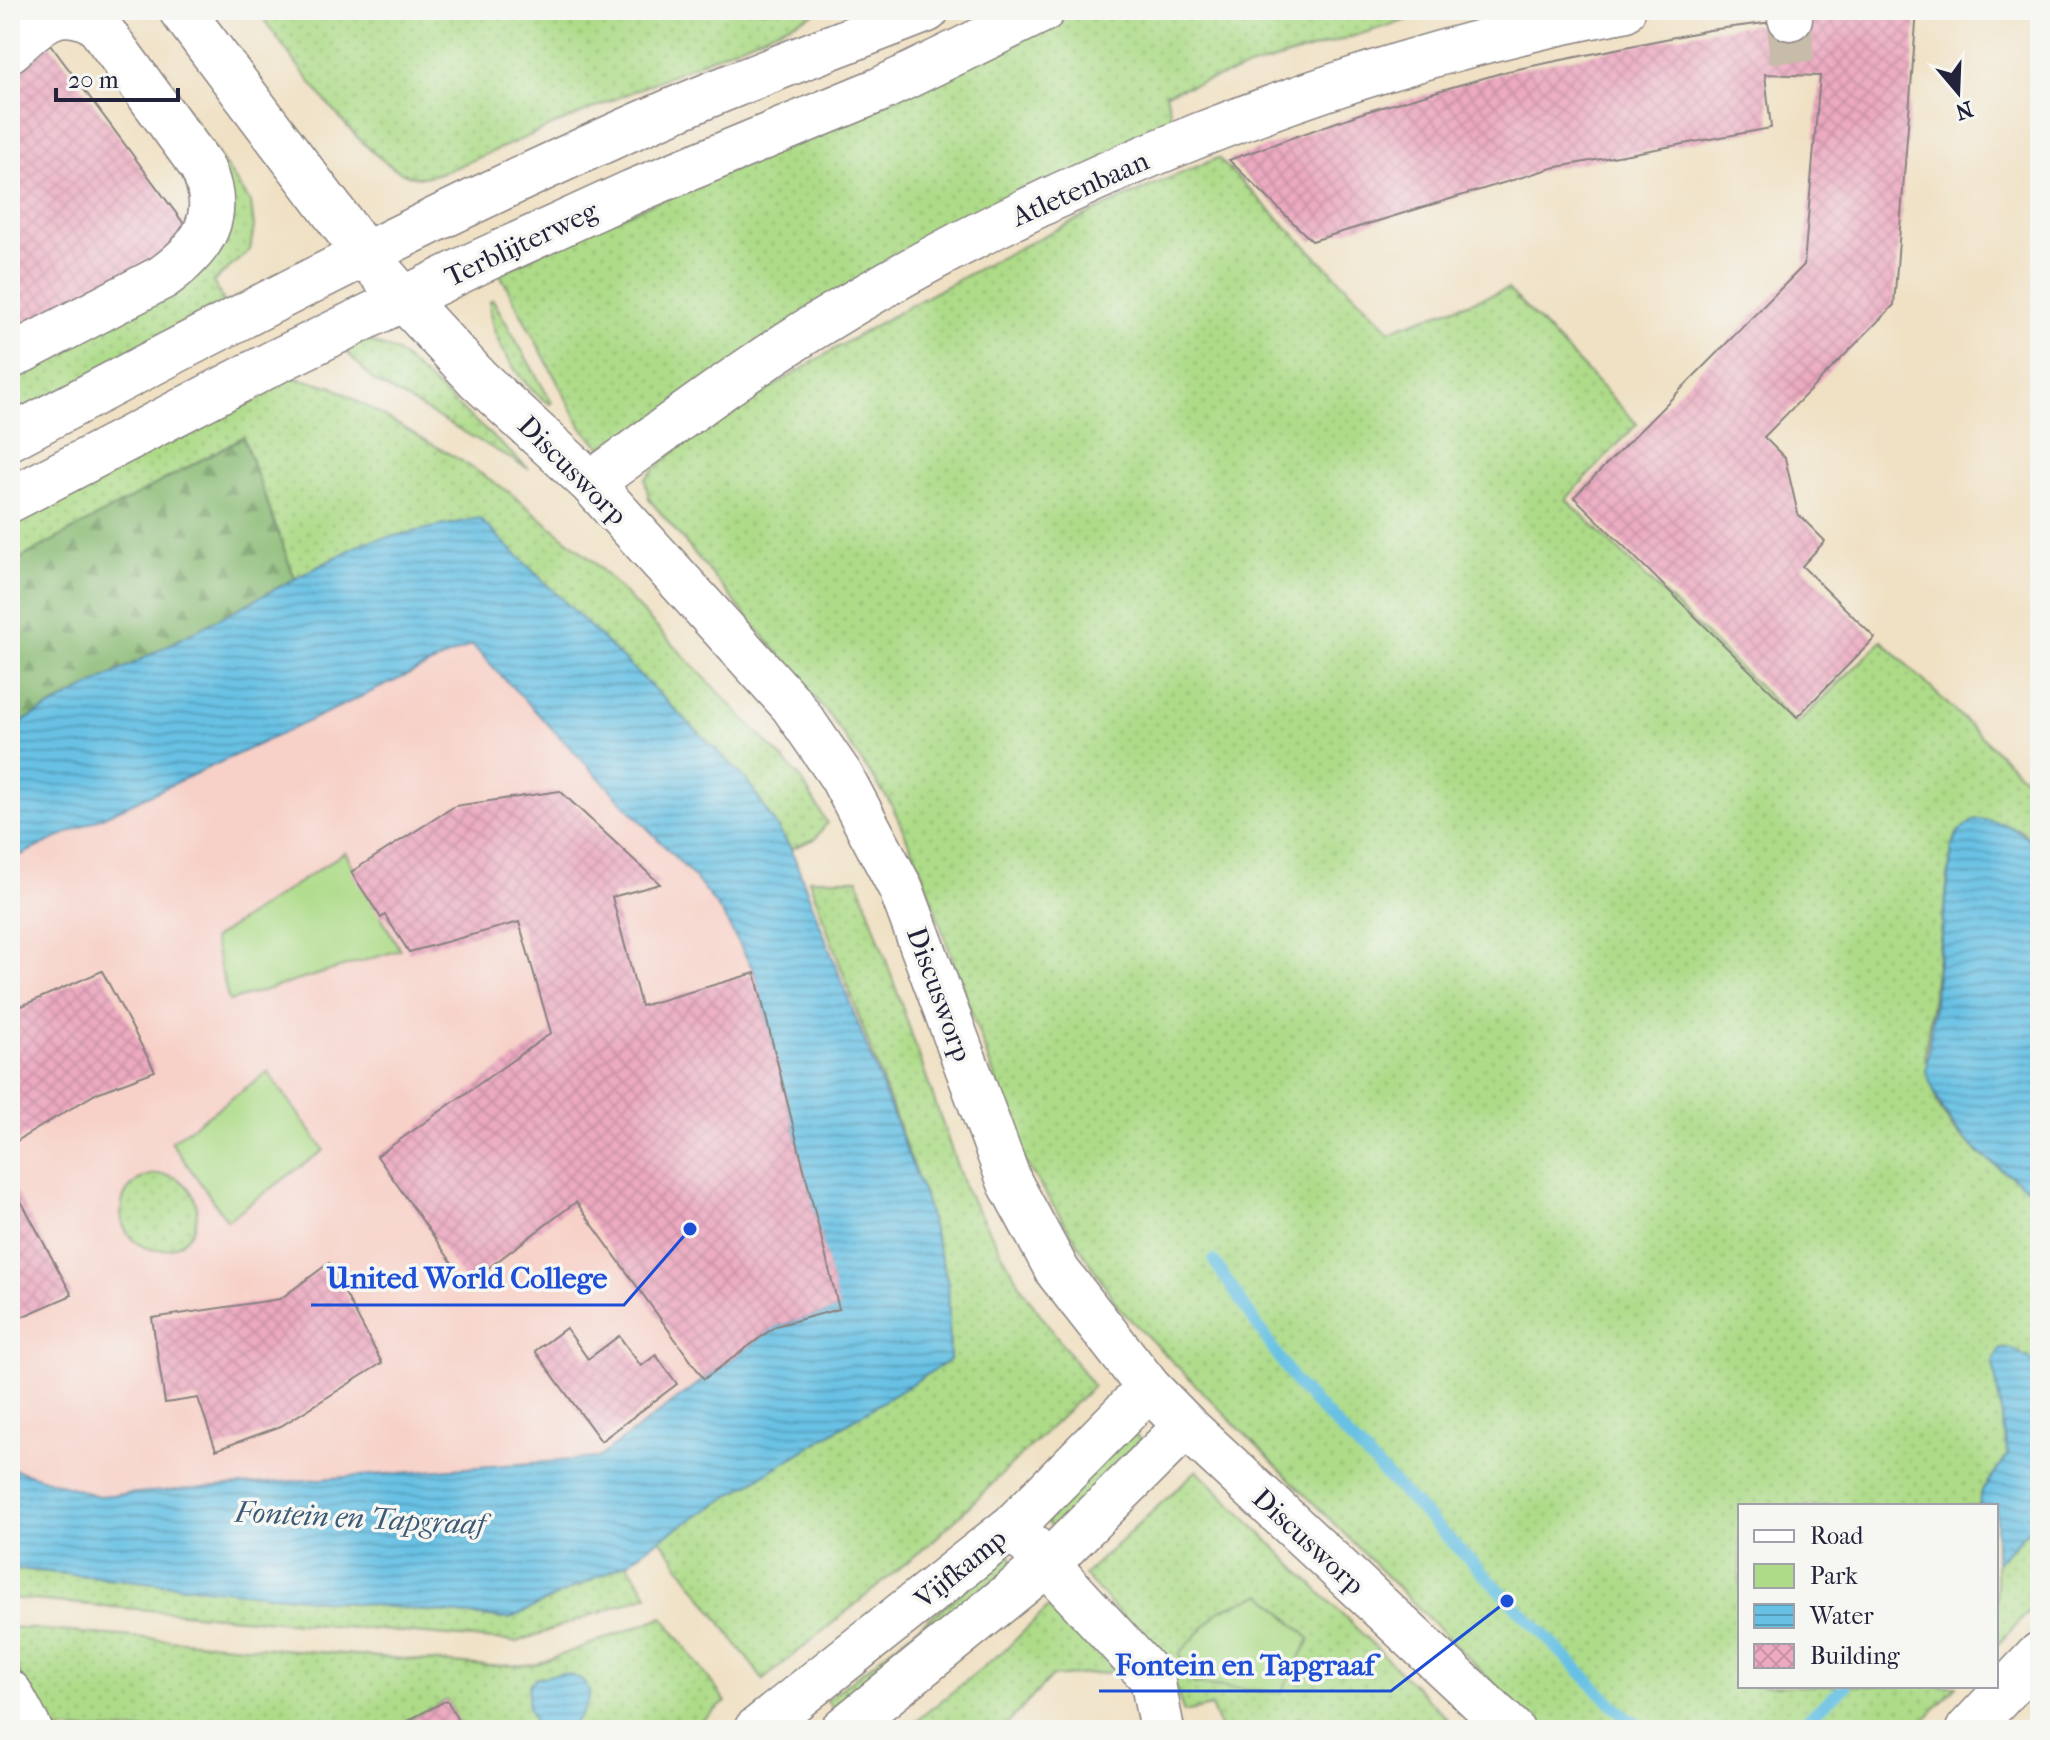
<svg xmlns="http://www.w3.org/2000/svg" width="2050" height="1740" viewBox="0 0 2050 1740" font-family="'IM FELL French Canon',serif">
  <style>
    .built { fill: #f7d1c8 }
    .grass { fill: url(#grass-dots); stroke: #687e62; stroke-width: 2 }
    .forest { fill: url(#forest-firs); stroke: #566e58; stroke-width: 2 }
    .green { fill: #addb88; stroke: #687e62; stroke-width: 2 }
    .water { fill: url(#water-rules); stroke: #447290; stroke-width: 2 }
    .lines { fill: none; stroke-linecap: round; stroke-linejoin: round }
    .stream { stroke: #67c1e4; stroke-width: 12 }
    .building { fill: url(#building-cross-hatch) }
    .minor-tunnel { stroke: #c7bba9; stroke-width: 44; stroke-dasharray: 44 22; stroke-linecap: butt }
    .minor-casing { stroke: #898280; stroke-width: 47 }
    .major-casing { stroke: #898280; stroke-width: 47 }
    .minor { stroke: #fff; stroke-width: 44 }
    .major { stroke: #fff; stroke-width: 44 }
    .labels { text-anchor: middle; stroke-width: 7; stroke-linejoin: round; paint-order: stroke }
    .street-label { font-size: 28px; fill: #22223b; stroke: #f6f6f2 }
    .water-label { font-size: 30px; font-style: italic; fill: #3a5a76; stroke: #f6f6f2 }
    .leader { fill: none; stroke: #1d4ed8; stroke-width: 3 }
    .callout-dot { fill: #1d4ed8; stroke: #f6f6f2; stroke-width: 3 }
    .callout-label { font-size: 30px; text-anchor: middle; font-weight: bold; fill: #1d4ed8; stroke: #f6f6f2; stroke-width: 7; stroke-linejoin: round; paint-order: stroke }
  </style>
  <defs>
    <pattern id="grass-dots" width="8" height="8" patternUnits="userSpaceOnUse" patternTransform="scale(2)"><rect width="8" height="8" fill="#addb88"/><path d="M2 2h.1M6 6h.1" fill="none" stroke="#95bc76" stroke-width="1.8" stroke-linecap="round"/></pattern>
    <pattern id="forest-firs" width="22" height="20" patternUnits="userSpaceOnUse" patternTransform="scale(2)"><rect width="22" height="20" fill="#8abb74"/><path d="M5 1l3.5 6h-7zM16 11l3.5 6h-7z" fill="#709860"/></pattern>
    <pattern id="water-rules" width="6" height="5" patternUnits="userSpaceOnUse" patternTransform="scale(2)"><rect width="6" height="5" fill="#67c1e4"/><path d="M0 2.5h6" fill="none" stroke="#549cba"/></pattern>
    <pattern id="building-cross-hatch" width="8" height="8" patternUnits="userSpaceOnUse" patternTransform="scale(2)"><rect width="8" height="8" fill="#eca9c0"/><path d="M0 0l8 8M0 8l8-8" fill="none" stroke="#ca91a6"/></pattern>
  </defs>
  <rect width="100%" height="100%" fill="#f6f6f2"/>
  <filter id="ink" filterUnits="userSpaceOnUse"><feTurbulence type="fractalNoise" baseFrequency=".0125" numOctaves="2"/><feDisplacementMap in="SourceGraphic" scale="16" xChannelSelector="R" yChannelSelector="G"/><feConvolveMatrix kernelMatrix="1 2 1 2 8 2 1 2 1" color-interpolation-filters="sRGB"/></filter>
  <filter id="wash" filterUnits="userSpaceOnUse"><feTurbulence type="fractalNoise" baseFrequency=".006" numOctaves="4" result="noise"/><feDisplacementMap in="SourceGraphic" scale="32" xChannelSelector="R" yChannelSelector="G"/><feGaussianBlur stdDeviation="1.8" result="paint"/><feColorMatrix in="noise" values="0 0 0 0 0 0 0 0 0 0 0 0 0 0 0 0 0 1.4 0 .05"/><feComposite in="paint" operator="in"/></filter>
  <g filter="url(#wash)">
    <rect width="100%" height="100%" fill="#f0e1c4"/>
    <!-- built -->
    <path class="built" d="M472 644 695 878 722 913 755 973 551 1033 377 1157 467 1284 576 1202 704 1379 599 1457 98 1496 10 1468V860Z"/>
    <!-- grass -->
    <path class="grass" d="M257 10H823L447 171C438 173 425 178 416 177 368 171 287 50 257 10Z
      M1077 10H1440L1166 93 1173 124 602 448 582 428 500 274 556 244 857 117Z
      M130 37 163 75 251 203 254 227 250 250 213 282 226 305 10 420V372L223 232Z
      M1218 158 1390 330 1508 289 1637 424 1566 499 1797 724 1882 641 2040 793V849L2021 830 1976 819 1958 832 1952 848 1925 1054 1937 1103 1953 1129 1979 1154 2040 1196V1367L2035 1361 2008 1456 1982 1491 1979 1506H1740V1686H1957L1915 1730H1540L1119 1308 1024 1160 921 870 892 805 830 716 649 499 645 479C683 437 734 411 782 381 921 295 1066 219 1218 158Z
      M493 300 552 403 550 404C521 386 487 336 490 301Z
      M357 342H371L397 352 529 469 374 381 344 349Z
      M285 376 331 386 460 460 509 492 592 560 800 777 827 823 815 839 791 849 746 779 365 542 295 579 243 438 10 564V518Z
      M809 879H858L965 1189 1025 1293 1093 1386 934 1540 763 1680 660 1539 950 1360 948 1284 924 1196Z
      M121 1212a38 38 0 1 1 76 0a38 38 0 1 1-76 0Z
      M1130 1431 1143 1441 1053 1529 1046 1522Z
      M1197 1470 1459 1730H1313L1298 1717 1285 1730H1221L1211 1706 1184 1712 1166 1664 1084 1575Z
      M2040 1517V1600L1996 1646V1564Z
      M1009 1555 1015 1564 833 1709 827 1700Z
      M627 1563 648 1595 517 1642 10 1598V1568L509 1619Z
      M1058 1598 1129 1671 1051 1677 1002 1730H905L1008 1647Z
      M663 1617 726 1702 688 1730H463L447 1700 390 1730H50L10 1657V1627L489 1666 534 1665Z"/>
    <!-- forest -->
    <path class="forest" d="M243 437 295 579 10 728V564Z"/>
    <!-- green -->
    <path class="green" d="M345 852 400 950 229 1001 213 939Z
      M268 1072 324 1150 227 1220 171 1142Z
      M1263 1594 1310 1639 1281 1693 1194 1684 1179 1654 1220 1610Z"/>
    <!-- water -->
    <path class="water" d="M479 518 746 779 791 849 924 1196 948 1284 950 1360 660 1539 627 1563 509 1619 10 1568V1468L98 1496 598 1458 776 1326 838 1309 755 973 722 913 695 878 472 645 10 860V728L365 542Z
      M1976 819C2004 821 2020 829 2040 849V1196C1982 1156 1950 1140 1926 1071L1952 848 1958 832Z
      M2000 1349H2014L2040 1367V1517L1996 1564V1506H1979L1982 1491 2008 1456 1993 1362Z
      M562 1673C608 1683 586 1708 568 1730H537L528 1707 529 1685 536 1678Z"/>
    <g class="lines">
      <!-- stream -->
      <path class="stream" d="M1214 1261 1298 1386 1625 1717 1649 1730
        M1794 1730 1846 1686"/>
    </g>
    <g id="blocks">
      <!-- building -->
      <path class="building" d="M1869 10H1917L1894 305 1764 437 1785 458 1798 514 1825 541 1802 566 1875 638 1797 717 1574 497 1804 265 1820 76 1765 74 1771 128 1552 168 1312 241 1229 160 1365 112 1508 71 1709 30Z
        M50 44 193 236 10 332V76Z
        M560 791 660 884 612 897 641 1006 755 973 839 1309 776 1326 704 1379 576 1202 467 1284 377 1156 551 1033 519 922 409 952 385 915 381 918 351 872 455 806Z
        M102 971 155 1071 97 1093 10 1145V1011Z
        M14 1188 72 1295 10 1322V1190Z
        M329 1263 382 1363 281 1426 216 1450 198 1398 165 1403 152 1318 280 1299Z
        M566 1328 588 1359 619 1336 641 1366 656 1355 677 1384 601 1441 535 1351Z
        M447 1700 463 1730H390Z"/>
    </g>
  </g>
  <g filter="url(#ink)">
    <use href="#blocks" fill-opacity="0" stroke="#898280" stroke-width="2"/>
    <g class="lines">
      <!-- minor-tunnel -->
      <path class="minor-tunnel" d="M1790 18 1791 72"/>
      <defs>
        <path id="minor" d="M181 10 365 254 403 298 478 379 591 483 792 705 841 776 901 889 1010 1183 1058 1272 1149 1388 1186 1426 1512 1730
          M1790 10V18
          M10 50C38 24 58 0 97 24L202 167C225 217 203 248 163 277L10 357
          M591 483C663 431 734 377 809 330 1047 182 1348 62 1623 10
          M1027 1542 1152 1678 1162 1730
          M10 1693 30 1730
          M756 1730 1013 1526 1149 1388
          M842 1730 1047 1564 1186 1426
          M1968 1730 2040 1654"/>
        <path id="major" d="M10 438C208 333 407 229 612 137 715 90 822 51 927 10
          M10 500 275 362 477 263 632 192 879 90 1043 10"/>
      </defs>
      <!-- minor casing -->
      <use href="#minor" class="minor-casing"/>
      <!-- major casing -->
      <use href="#major" class="major-casing"/>
      <!-- minor -->
      <use href="#minor" class="minor"/>
      <!-- major -->
      <use href="#major" class="major"/>
    </g>
  </g>
  <g class="labels">
    <!-- street labels -->
    <g class="street-label">
      <text transform="translate(1080 188) rotate(-24)" y="10">Atletenbaan</text>
      <text transform="translate(521 243) rotate(-25)" y="10">Terblijterweg</text>
      <text transform="translate(573 470) rotate(45)" y="10">Discusworp</text>
      <text transform="translate(940 994) rotate(70)" y="10">Discusworp</text>
      <text transform="translate(1309 1541) rotate(43)" y="10">Discusworp</text>
      <text transform="translate(960 1568) rotate(-39)" y="10">Vijfkamp</text>
    </g>
    <!-- water labels -->
    <g class="water-label">
      <text transform="translate(360 1518) rotate(3)" y="10">Fontein en Tapgraaf</text>
    </g>
  </g>
  <!-- callouts -->
  <path class="leader" d="M690 1229L624 1305H311M1507 1601L1391 1691H1099"/>
  <g class="callout-dot">
    <circle cx="690" cy="1229" r="8"/>
    <circle cx="1507" cy="1601" r="8"/>
  </g>
  <g class="callout-label">
    <text x="467" y="1288">United World College</text>
    <text x="1245" y="1675">Fontein en Tapgraaf</text>
  </g>
  <!-- margin -->
  <rect width="2050" height="1740" fill="none" stroke="#f6f6f2" stroke-width="40"/>
  <!-- legend -->
  <rect x="1738" y="1504" width="260" height="184" fill="#f6f6f2" stroke="#a1a1a9" stroke-width="2"/>
  <rect x="1754" y="1530" width="40" height="12" fill="#ffffff" stroke="#a1a1a9" stroke-width="2"/>
  <text x="1810" y="1544" font-size="24" fill="#22223b">Road</text>
  <rect x="1754" y="1564" width="40" height="24" fill="#addb88" stroke="#a1a1a9" stroke-width="2"/>
  <text x="1810" y="1584" font-size="24" fill="#22223b">Park</text>
  <rect x="1754" y="1604" width="40" height="24" fill="url(#water-rules)" stroke="#a1a1a9" stroke-width="2"/>
  <text x="1810" y="1624" font-size="24" fill="#22223b">Water</text>
  <rect x="1754" y="1644" width="40" height="24" fill="url(#building-cross-hatch)" stroke="#a1a1a9" stroke-width="2"/>
  <text x="1810" y="1664" font-size="24" fill="#22223b">Building</text>
  <!-- north arrow -->
  <g transform="translate(1958 92) rotate(161)" stroke="#f6f6f2" stroke-width="6" paint-order="stroke">
  <path d="M0-6L14 30L0 20L-14 30Z" fill="#22223b"/>
  <text y="-12" font-size="22" font-weight="bold" text-anchor="middle" fill="#22223b">N</text>
  </g>
  <!-- scale -->
  <path d="M56 88v12h122v-12" fill="none" stroke="#22223b" stroke-width="4"/>
  <text x="68" y="88" font-size="24" fill="#22223b" stroke="#f6f6f2" stroke-width="6" paint-order="stroke">20 m</text>
</svg>
